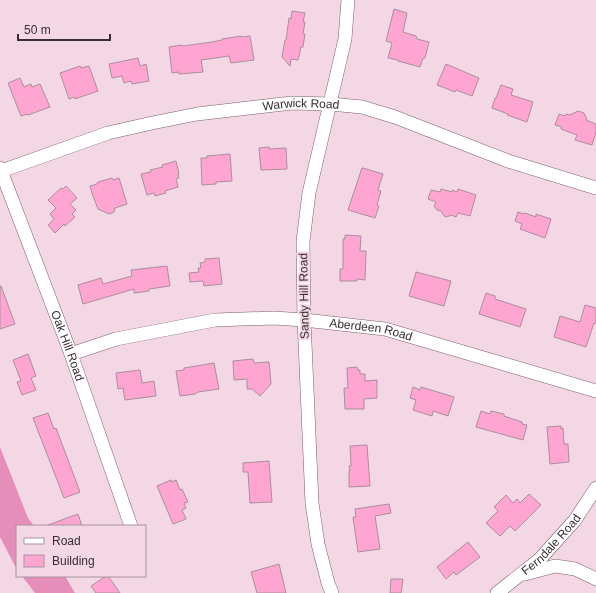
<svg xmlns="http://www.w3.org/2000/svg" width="596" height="593" viewBox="0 0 596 593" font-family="Helvetica,sans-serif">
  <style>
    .forest { fill: #e58eba }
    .building { fill: #ffa5d1; stroke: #aa8e9b }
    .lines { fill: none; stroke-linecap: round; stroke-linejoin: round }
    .minor-casing { stroke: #79606b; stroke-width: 14 }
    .minor { stroke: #fff; stroke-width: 13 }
    .labels { text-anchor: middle; stroke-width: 4; stroke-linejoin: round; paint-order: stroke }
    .street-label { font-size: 12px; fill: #382d32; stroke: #f4d7e4 }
  </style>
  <rect width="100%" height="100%" fill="#f4d7e4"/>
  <!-- forest -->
  <path class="forest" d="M0 447 28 518 34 526H17V570L0 537Z
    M22 576H65L75 593H35Z"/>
  <!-- building -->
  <path class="building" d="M394 9 407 13 403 32 416 36 417 39 429 42 425 58H423L420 67 398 61V60L388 58 392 43 386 41Z
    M292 11 305 13 303 22H305L303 34H305L303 47H301L298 60 291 59 290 66 282 57 285 40H286L289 18 291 19Z
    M241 36V37L250 36 254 60 231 63 229 56 201 60 203 72 179 74V72L172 73 169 47 182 45 183 46 212 42 222 40V39Z
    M138 58 140 66 146 64 149 81 132 84 131 81 124 83 122 76 112 78 109 64Z
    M446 64 479 78 472 96 456 90 455 92 437 85Z
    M80 66 81 68 89 66 98 91 75 99V97L69 99 60 73Z
    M20 78 24 87 31 84 32 87 40 84 50 107 28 115 27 114 21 116 8 83Z
    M501 85 513 89 511 95 533 102 527 122 507 115 508 114 492 108 495 98H496Z
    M578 111 584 113 587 119 586 120 596 124V132L592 145 575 140 577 135 561 129 562 127 555 125 559 114 565 116 566 114 570 115Z
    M269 147V149L286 148 287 169 261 170 259 148Z
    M230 154 232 181 216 182V184L202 185 201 158H207V156Z
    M176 161 179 174H178L179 178 176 179 178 187 165 191 166 193 155 196 154 193 147 195 141 174 151 172 150 170 163 167 162 165Z
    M362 168H363L383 174 378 190 381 191 377 205 379 206 375 218 348 210Z
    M112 178 113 180 119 178 127 204 115 208 114 212 109 214 98 209 93 196 90 186 97 184V183L98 182Z
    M66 186 77 198 70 204 76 210 72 214 75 217 65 226 64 224 55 233 48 225 54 219 50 214 56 208 48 200 61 188 63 189Z
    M441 189 452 192V190L457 192 458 189 476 195 470 216 458 213 456 217 451 215 447 217 444 216 441 211 437 210 434 206 436 202 428 199 431 190 440 192Z
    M518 212 524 214 525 213 536 217V214L551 219 545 238 520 229 522 224 515 221Z
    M345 235 361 236 360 251H366L365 280 357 279V281H340V269H343V239H345Z
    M219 258 222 284 204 286 203 281 190 282 189 273 199 272 198 268H201L200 263 205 262V259Z
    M167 266 170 286 149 289V291L134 293V289L83 304 78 285 101 278 103 284 132 276 131 270Z
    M416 272 451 281 444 306 409 296Z
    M0 286H1L15 324 0 329Z
    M486 293 495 296V299L526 309 520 327 479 314Z
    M585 305 596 308V324L594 323 586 347 554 337 560 316 580 322Z
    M28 354 36 376 31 378 36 390 22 395 17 382 21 381 13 360Z
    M253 359 254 363 269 362 271 384 260 396 252 389H247V379L234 380 233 361Z
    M214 363 219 389 198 392 195 394 180 396 176 371 184 370V368Z
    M357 367 358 370H360V374H365V381L377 380V398L364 399V409H345L344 388H348L347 368Z
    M140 370 142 383 154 381 156 396 125 400 123 388 118 389 116 373Z
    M413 387 420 390 421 387 454 397 448 416 433 411 432 416 413 410 416 400 410 398Z
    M481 411 490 414 491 411 504 414V416L522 422V424L527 425 523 440 476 427Z
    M48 413 54 429 56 428 80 492 64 498 33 418Z
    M561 426V429L563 428 564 444H568L569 462 550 464 547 427Z
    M367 445 370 486 349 487V471H350L349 466H351L350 446Z
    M269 461 272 502 250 503 248 472H243V463Z
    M171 480V482L176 480 180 490 182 489 188 502 184 503 186 508 182 510 186 519 173 524 157 486Z
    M529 494 541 505 515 531 510 526 500 536 486 523 498 511 494 507 506 495 513 503 517 499 520 503Z
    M389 504 391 513 375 516 380 549 358 552 353 517H356L355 509Z
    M78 514 82 526H48V525Z
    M468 542 480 557 456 575 454 572 446 579 437 567Z
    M279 564 286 593H257L251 572Z
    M106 576H108L120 593H96L91 586Z
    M391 579H403L401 593H390Z"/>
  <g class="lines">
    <defs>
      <g id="minor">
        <path id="s1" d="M0 168 71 354 131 526"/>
        <path id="s2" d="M1 171 108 133 152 123 197 114 292 103 330 104 362 107 395 117 508 161 596 188"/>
        <path id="s3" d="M71 354 116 339 215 320 274 318 304 320 385 329 596 391"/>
        <path d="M525 574 555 566 575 569 596 579"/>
        <path d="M332 593 328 583 318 544 312 503 304 320 303 241 309 193 345 39 348 0"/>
        <path id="s4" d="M497 593 540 559 575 520 596 488"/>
      </g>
    </defs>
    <!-- minor casing -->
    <use href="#minor" class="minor-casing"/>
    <!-- minor -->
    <use href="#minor" class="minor"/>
  </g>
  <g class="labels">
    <!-- street labels -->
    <g class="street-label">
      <text dy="4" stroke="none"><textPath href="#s2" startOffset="309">Warwick Road</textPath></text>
      <text transform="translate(304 296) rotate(-91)" y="4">Sandy Hill Road</text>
      <text dy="4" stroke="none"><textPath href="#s3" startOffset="305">Aberdeen Road</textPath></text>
      <text dy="4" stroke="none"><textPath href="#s1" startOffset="190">Oak Hill Road</textPath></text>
      <text dy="4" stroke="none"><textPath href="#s4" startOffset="73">Ferndale Road</textPath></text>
    </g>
  </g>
  <!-- legend -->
  <rect x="16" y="525" width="130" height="52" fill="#f4d7e4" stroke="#a9939d"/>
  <rect x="24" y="538" width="20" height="6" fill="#ffffff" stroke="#a9939d"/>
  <text x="52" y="545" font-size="12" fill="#382d32">Road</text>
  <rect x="24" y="555" width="20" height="12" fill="#ffa5d1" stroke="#a9939d"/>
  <text x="52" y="565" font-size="12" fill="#382d32">Building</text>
  <!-- scale -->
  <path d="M18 34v6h92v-6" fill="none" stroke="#382d32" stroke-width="2"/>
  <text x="24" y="34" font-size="12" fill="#382d32" stroke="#f4d7e4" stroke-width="3" paint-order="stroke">50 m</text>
</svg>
